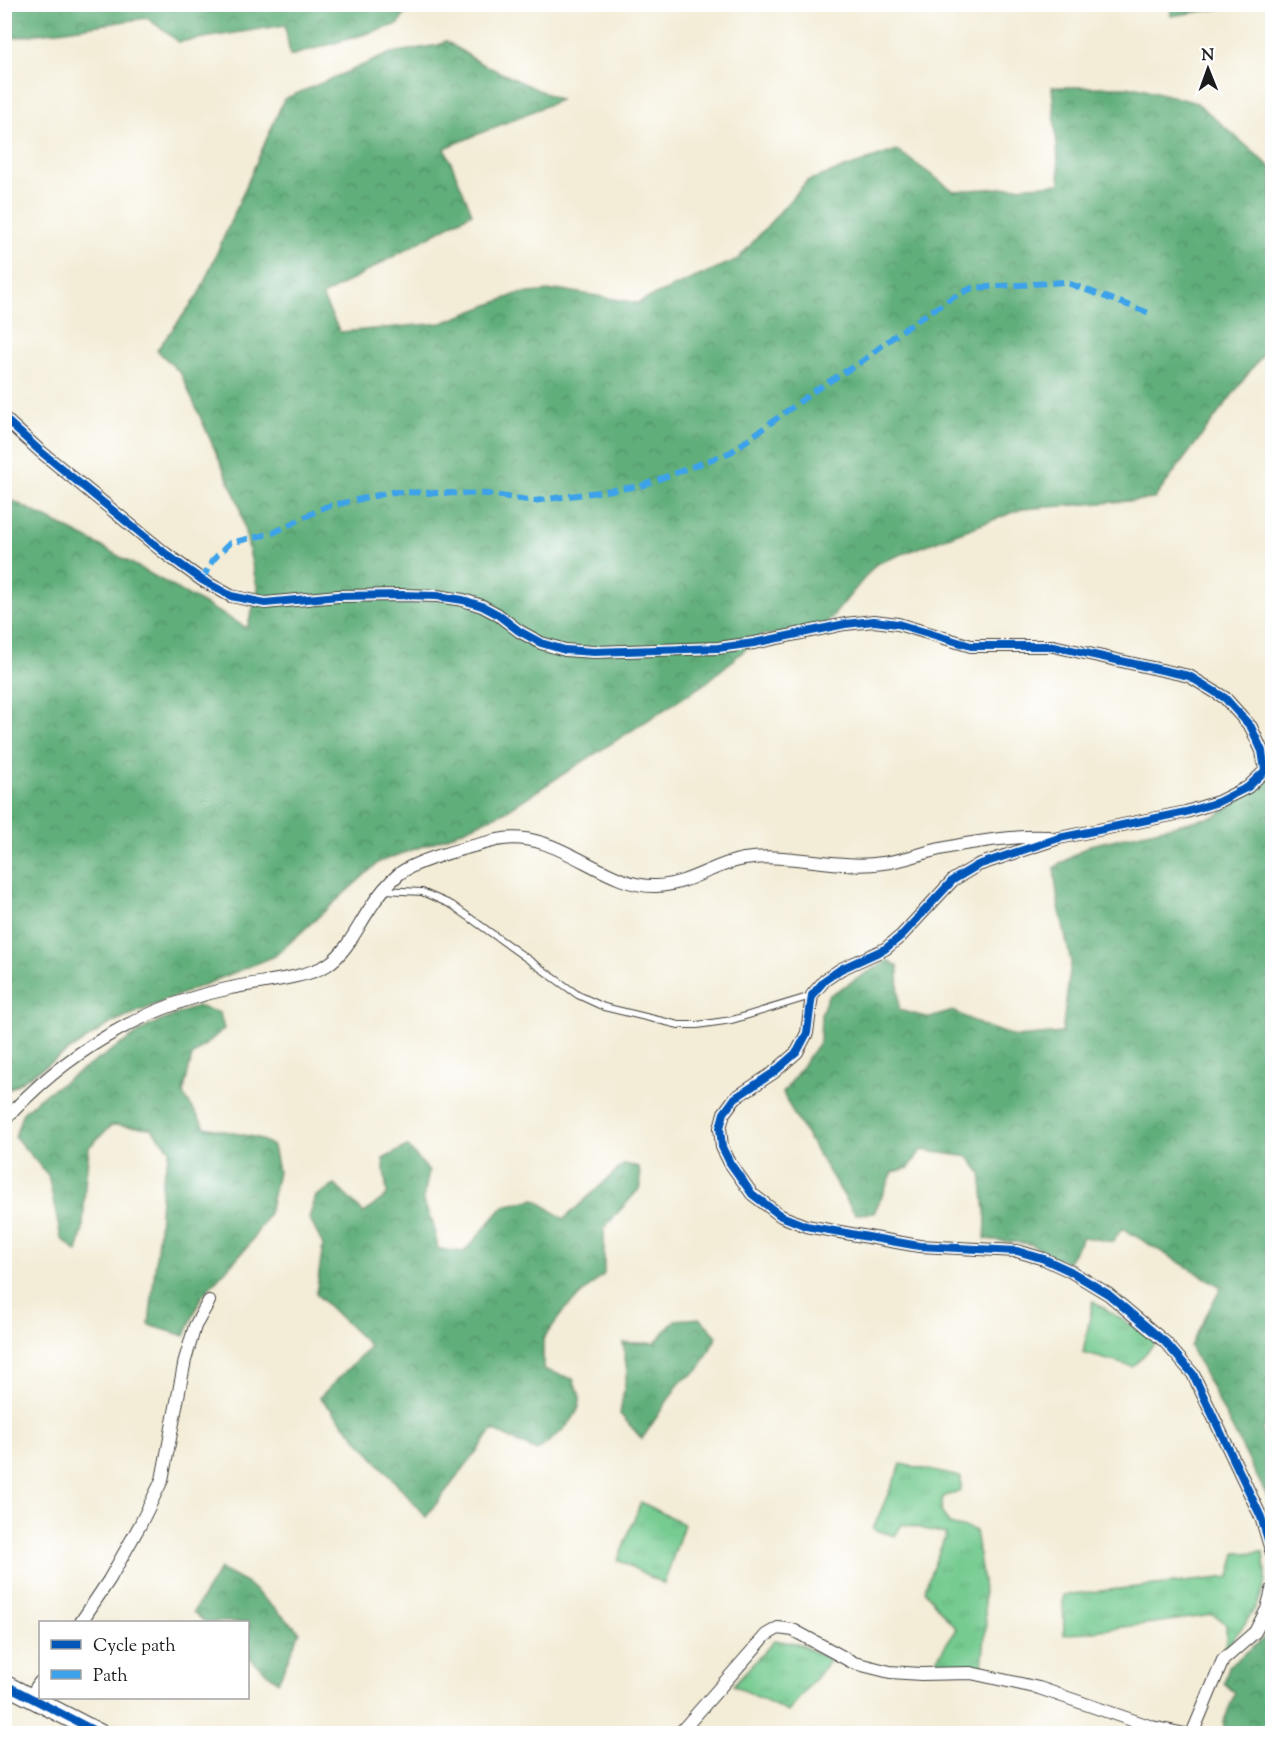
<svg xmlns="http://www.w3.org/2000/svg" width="1277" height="1738" viewBox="0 0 1277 1738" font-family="'Sorts Mill Goudy',serif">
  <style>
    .grass { fill: url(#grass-tufts); stroke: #487456; stroke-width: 1.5 }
    .forest { fill: url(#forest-crowns); stroke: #3e664b; stroke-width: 1.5 }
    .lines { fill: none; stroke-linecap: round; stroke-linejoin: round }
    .service-casing { stroke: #3c3b38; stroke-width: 8 }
    .minor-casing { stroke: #3c3b38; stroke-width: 14 }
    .secondary-casing { stroke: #3c3b38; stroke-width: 20 }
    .service { stroke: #fff; stroke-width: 6 }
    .minor { stroke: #fff; stroke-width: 12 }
    .secondary { stroke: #fff; stroke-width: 18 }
    .quiet { stroke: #3da2ea; stroke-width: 6; stroke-dasharray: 12 6; stroke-linecap: butt }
    .cycleway-casing { stroke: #fff; stroke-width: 11 }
    .cycleway { stroke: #0057b8; stroke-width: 8 }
  </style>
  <defs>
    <pattern id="grass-tufts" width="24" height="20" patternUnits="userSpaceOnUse" patternTransform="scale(1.5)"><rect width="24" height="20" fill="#75cb90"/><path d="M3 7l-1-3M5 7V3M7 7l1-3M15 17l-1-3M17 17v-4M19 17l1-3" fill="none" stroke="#65ae7c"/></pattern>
    <pattern id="forest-crowns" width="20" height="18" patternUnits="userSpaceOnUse" patternTransform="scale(1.5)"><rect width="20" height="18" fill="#60af7a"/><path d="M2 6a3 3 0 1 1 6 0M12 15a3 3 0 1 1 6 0" fill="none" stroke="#4e8e63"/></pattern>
  </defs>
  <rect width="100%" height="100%" fill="#fff"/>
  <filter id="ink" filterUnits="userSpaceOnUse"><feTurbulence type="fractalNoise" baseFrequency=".0167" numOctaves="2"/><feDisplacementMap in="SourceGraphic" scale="12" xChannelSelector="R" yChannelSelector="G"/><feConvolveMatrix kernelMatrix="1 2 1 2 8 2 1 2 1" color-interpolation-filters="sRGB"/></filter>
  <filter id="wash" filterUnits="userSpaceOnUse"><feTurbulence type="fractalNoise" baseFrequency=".008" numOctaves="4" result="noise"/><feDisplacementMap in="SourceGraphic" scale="24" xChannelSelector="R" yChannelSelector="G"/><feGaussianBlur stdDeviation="1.35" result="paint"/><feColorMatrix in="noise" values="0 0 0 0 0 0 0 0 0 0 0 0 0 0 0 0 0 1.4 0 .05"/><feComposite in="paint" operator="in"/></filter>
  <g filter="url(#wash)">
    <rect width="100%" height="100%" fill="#f3ecd6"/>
    <!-- grass -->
    <path class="grass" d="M1093 1301 1145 1334 1155 1343 1133 1367 1083 1353Z
      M901 1464 961 1477V1490L943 1497 941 1511 949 1524 975 1530 983 1581 986 1626 982 1668 932 1666 956 1629 924 1590 946 1534 902 1524 895 1536 873 1529Z
      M641 1502 684 1524 664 1584 618 1560Z
      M1263 1552C1264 1561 1266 1572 1265 1581 1261 1607 1241 1628 1226 1648V1624L1213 1615 1064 1635 1063 1595 1230 1577 1236 1553Z
      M775 1640 802 1645 830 1660 788 1712 733 1685Z"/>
    <!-- forest -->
    <path class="forest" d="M4 5 5 4 409 5 399 24 290 56 285 25 179 42 147 18 5 39Z
      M1170 5V4L1242 5 1171 16Z
      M446 41 480 63 560 100 445 148 472 213 322 296 340 332 442 323 517 294 562 290 637 303 738 259 807 181 897 150 954 191 1060 184 1052 87H1137L1197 103 1272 168V342L1154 499 1022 509 876 564 819 633 762 635 706 683 504 812 445 838 379 862 275 956 113 1022 5 1092V497L88 539 247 628 258 591 239 504 181 374 157 350 199 294 284 99 391 53 439 45Z
      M1272 776V1406L1262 1431 1272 1458V1497L1270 1502 1190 1346 1221 1287 1122 1228 1113 1242 1083 1237 1067 1263 1030 1244 985 1239 986 1221 981 1173 969 1157 921 1150 909 1168 893 1172 874 1213 855 1214 794 1115 783 1093 820 1041 821 1014 828 996 888 960 898 966 899 1010 929 1018 953 1011 981 1025 1016 1037 1062 1033 1071 962 1058 902 1054 868 1090 845 1216 816Z
      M197 1006 220 1013 224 1029 192 1056 183 1094 205 1127 258 1138 273 1146 278 1172 269 1213 249 1245 201 1297 185 1336 149 1325 159 1229 162 1182 170 1149 151 1128 112 1125 89 1147 85 1186 83 1229 77 1252 61 1238 48 1175 15 1137 22 1114 39 1098 149 1026Z
      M407 1146 429 1171 423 1202 433 1223 438 1249 464 1252 504 1206 535 1199 564 1219 624 1164 639 1167 641 1187 604 1228V1274L565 1309 543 1339V1369L573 1379C575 1385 579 1392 580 1397 583 1418 551 1440 537 1451L493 1430 426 1517 320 1397 370 1346 316 1294 323 1245 309 1218 316 1196 335 1185 364 1213 387 1195 383 1159Z
      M700 1318 717 1336 699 1370 680 1382 642 1439 620 1414 627 1371 623 1343H655L675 1320Z
      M220 1569 248 1584 300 1632 278 1682 248 1657V1622H205L193 1612Z
      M1272 1627V1733H1210H1223L1224 1721 1235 1693 1224 1683 1229 1666 1263 1639Z"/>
  </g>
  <g filter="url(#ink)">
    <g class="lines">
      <defs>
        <path id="service" d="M384 890 422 892 452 905 578 995 604 1007 679 1025H697L732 1020 811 996"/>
        <path id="minor" d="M4 418 40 451 166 554 202 580 231 596 265 603 338 596 402 595 437 596 463 600 482 606 497 614 519 631 541 643 565 650 594 652 718 648 754 643 845 624 874 621 898 624 971 646H1053L1189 676 1225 698 1251 727 1262 751 1265 770
          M1272 764 1248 787 1218 802 1186 812 1059 838 978 865 953 880 901 936 885 949 841 969 825 980 812 995 807 1033 797 1052 773 1073 735 1098 724 1113 720 1128 722 1147 730 1163 752 1194 781 1216 806 1226 919 1246 1017 1251 1044 1259 1070 1271 1108 1294 1165 1342 1193 1374 1261 1517 1272 1553
          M4 1121C63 1054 144 1006 231 988 257 982 304 979 327 965 346 953 357 928 369 910 377 897 387 884 399 874 417 859 473 846 497 840 556 827 603 888 656 886 689 885 713 864 744 859 791 852 837 870 883 863 903 861 921 853 940 849 971 842 1018 835 1049 837
          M81 1622 109 1580 140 1525 162 1480 185 1360 195 1326 209 1301
          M30 1697 40 1682
          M679 1734 766 1635 778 1628 793 1630 854 1663 890 1672 921 1674 971 1673 1039 1688 1152 1727 1185 1734
          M1192 1734 1223 1660 1255 1632 1267 1609 1272 1590"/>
        <path id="secondary" d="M4 1684 101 1734"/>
      </defs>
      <!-- service casing -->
      <use href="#service" class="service-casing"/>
      <!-- minor casing -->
      <use href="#minor" class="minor-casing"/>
      <!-- secondary casing -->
      <use href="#secondary" class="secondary-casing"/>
      <!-- service -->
      <use href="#service" class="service"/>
      <!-- minor -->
      <use href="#minor" class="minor"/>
      <!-- secondary -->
      <use href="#secondary" class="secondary"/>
      <!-- quiet -->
      <path class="quiet" d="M202 580 212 561 230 543 273 533 325 507 392 492 487 494 534 501 641 486 731 452 817 389 861 362 901 331 950 299 972 288 1065 282 1149 313"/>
      <defs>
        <path id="cycleway" d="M4 418 40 451 166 554 202 580 231 596 265 603 338 596 402 595 437 596 463 600 482 606 497 614 519 631 541 643 565 650 594 652 718 648 754 643 845 624 874 621 898 624 971 646H1053L1189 676 1225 698 1251 727 1262 751 1265 770
          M1272 764 1248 787 1218 802 1186 812 1059 838 978 865 953 880 901 936 885 949 841 969 825 980 812 995 807 1033 797 1052 773 1073 735 1098 724 1113 720 1128 722 1147 730 1163 752 1194 781 1216 806 1226 919 1246 1017 1251 1044 1259 1070 1271 1108 1294 1165 1342 1193 1374 1261 1517 1272 1553
          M4 1684 101 1734"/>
      </defs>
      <!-- cycleway casing -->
      <use href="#cycleway" class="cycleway-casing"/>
      <!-- cycleway -->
      <use href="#cycleway" class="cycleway"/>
    </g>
  </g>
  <!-- margin -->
  <rect width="1277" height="1738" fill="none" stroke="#fff" stroke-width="24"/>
  <!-- legend -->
  <rect x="39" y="1621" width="210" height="78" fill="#ffffff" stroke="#a4a4a4" stroke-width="1.5"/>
  <rect x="51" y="1640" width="30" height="9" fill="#0057b8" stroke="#a4a4a4" stroke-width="1.5"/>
  <text x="93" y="1651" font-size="18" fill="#1c1c1c">Cycle path</text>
  <rect x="51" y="1670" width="30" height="9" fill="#3da2ea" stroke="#a4a4a4" stroke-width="1.5"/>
  <text x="93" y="1681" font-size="18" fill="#1c1c1c">Path</text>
  <!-- north arrow -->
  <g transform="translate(1208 69) rotate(359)" stroke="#ffffff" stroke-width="4.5" paint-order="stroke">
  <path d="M0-4.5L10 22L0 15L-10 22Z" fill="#1c1c1c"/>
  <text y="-9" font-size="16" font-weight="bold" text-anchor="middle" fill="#1c1c1c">N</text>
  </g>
</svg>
